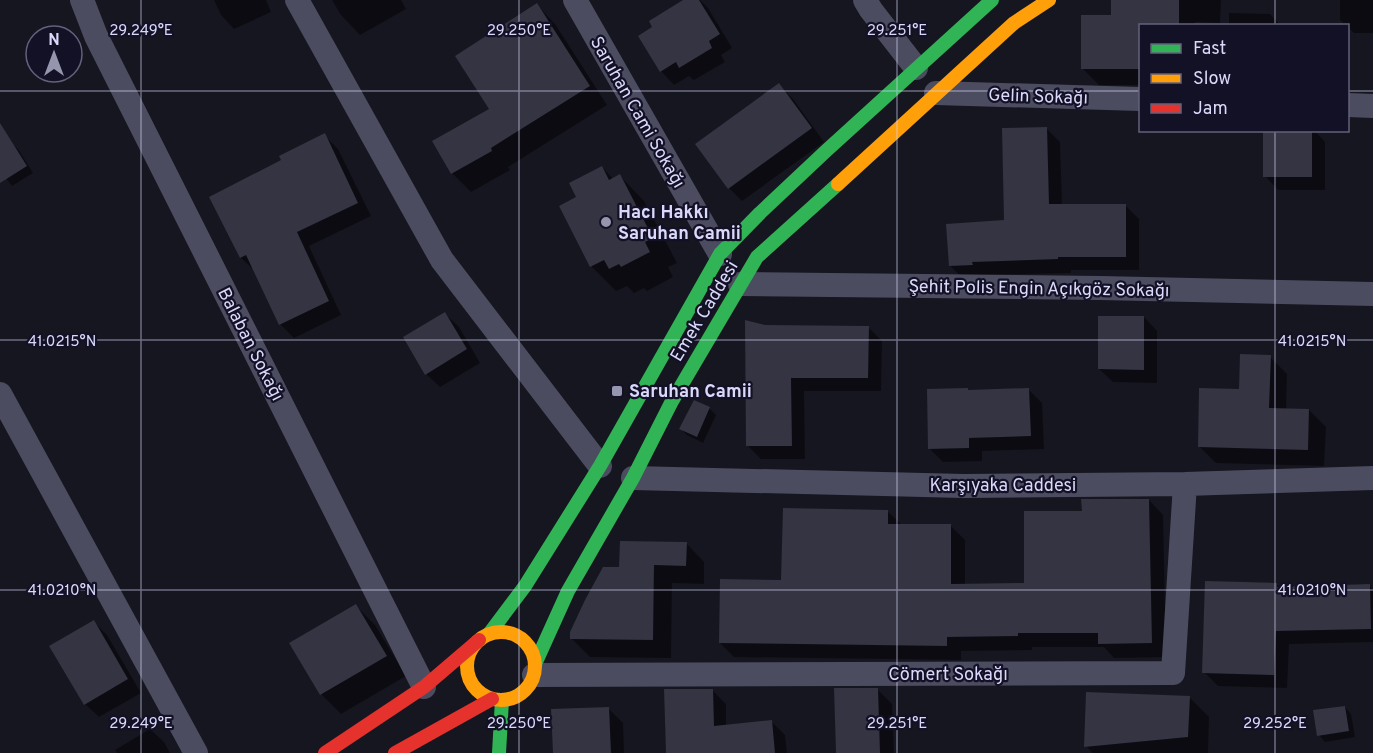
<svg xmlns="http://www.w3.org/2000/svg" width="1373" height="753" viewBox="0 0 1373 753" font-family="Overpass,sans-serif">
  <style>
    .shadow { fill: #0007 }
    .building { fill: #343442 }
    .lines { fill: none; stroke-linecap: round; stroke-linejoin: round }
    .street { stroke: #4c4c60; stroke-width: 24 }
    .fast { stroke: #30b455; stroke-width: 14 }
    .slow { stroke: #ff9f0a; stroke-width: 14 }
    .jam { stroke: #e5322d; stroke-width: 14 }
    .ticks { fill: none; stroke: #dad9fb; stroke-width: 1.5; stroke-opacity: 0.45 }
    .poi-dot { fill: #9595ae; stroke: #131125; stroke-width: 2 }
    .labels { text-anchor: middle; stroke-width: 4.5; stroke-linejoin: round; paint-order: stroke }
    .street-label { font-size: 18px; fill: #dad9fb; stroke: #131125 }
    .poi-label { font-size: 18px; font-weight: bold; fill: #dad9fb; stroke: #131125; text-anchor: start }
    .ticks-label { font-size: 15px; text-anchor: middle; fill: #dad9fb; stroke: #131125; stroke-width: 4.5; stroke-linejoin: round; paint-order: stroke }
  </style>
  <rect width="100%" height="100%" fill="#161620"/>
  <!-- shadow -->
  <path class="shadow" d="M214 0H266L271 12 234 29 221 15Z
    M332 0H401L406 9 360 35 341 15Z
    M686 0H700L708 8 732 48 721 55 725 62 694 80 689 76 674 85 661 71Z
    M1112 0H1221L1220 23 1195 22V26H1140V85H1099L1083 69 1112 17Z
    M1340 0H1373V33H1354L1340 20Z
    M537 5 555 24 607 105 508 167 510 170 471 192 452 173 491 110Z
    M1229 13 1270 14 1281 26H1229Z
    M779 85 793 99 824 142 742 201 729 188Z
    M1047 129 1060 142 1062 205H1125L1139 219V270H1071V273L985 275 964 279 950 266 1006 222Z
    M1265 130H1314L1325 142V190H1278L1265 176Z
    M324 135 338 149 371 216 309 246 341 315 294 338 280 324 255 271 241 258 211 197 283 161Z
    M11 143 18 149 33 173 12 186 0 170V150Z
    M602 167 613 179 620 176 644 201 677 263 668 267 673 277 647 291 644 288 634 293 627 286 616 291 592 267 561 206 578 197Z
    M445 314 459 327 480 363 440 387 426 374Z
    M1144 317 1157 331V383L1113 382 1099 369Z
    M765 327H868L882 341 881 391H804L805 459H761L747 445Z
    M1270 357 1287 374 1286 410H1309L1326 427 1324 466 1216 463 1199 446 1240 390Z
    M967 389 969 391 1028 389 1042 403 1044 449 982 451V461L943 462 929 448Z
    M709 408 716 415 703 443 687 435 681 429Z
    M1149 500 1163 515 1166 657 1114 658 1104 647H1032V650L961 651V660L734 657 720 643 783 582 887 511 902 525H950L965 540V586L1026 585 1083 513Z
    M686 543 704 562V584L672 583 671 658 590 657 571 638 621 569Z
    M1277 585 1280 588 1369 585 1373 590V642L1289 644 1287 688 1218 686 1204 672Z
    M356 606 375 625 406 676 341 714 321 694Z
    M94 622 107 635 141 693 99 717 85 704Z
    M712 690 726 704V726L771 721 785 735 787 753H668Z
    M878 690 892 704 894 753H839Z
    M1189 697 1209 717 1208 753H1093L1086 746Z
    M1345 707 1351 714 1355 737 1325 742 1319 735Z
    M608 708 623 723 624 753H554Z
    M150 729 164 742 170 753H117L115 750Z"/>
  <!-- building -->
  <path class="building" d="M683 0H699L720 34 709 41 712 48 679 68 676 62 660 72 638 36 652 27 649 21Z
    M1111 0H1179V26H1140V69H1081V15H1111Z
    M537 3 590 86 491 148 492 151 451 174 432 141 489 109 455 56Z
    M779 83 812 128 728 189 695 144Z
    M0 123 27 166 0 183Z
    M1047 127 1049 204H1126V257H1058V259L972 262 973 265 949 266 946 224 1004 220 1002 128Z
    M1263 130H1312V177H1263Z
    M325 133 358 203 297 232 329 301 279 325 246 255 240 258 209 197 281 160 279 156Z
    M602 166 609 180 620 174 653 238 645 242 650 252 621 267 619 264 609 269 604 260 590 267 559 206 576 197 569 183Z
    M445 312 467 349 425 375 403 337Z
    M1098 316H1144V370L1098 369Z
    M745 320 765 325 869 326 868 378H791L792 446H746Z
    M1240 354 1271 355 1269 408 1309 409 1308 450 1198 447 1199 388 1239 389Z
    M968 388V390L1029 388 1031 436 969 438V448L928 449 927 389Z
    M694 400 710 407 697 437 679 429Z
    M1081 499H1149L1152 643 1098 644V633H1018V636L947 637V646L719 643 720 579 781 580 783 508 888 510V524H951V584L1024 583V511H1082Z
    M620 541 687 542 686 566 654 565 653 640 570 639V632L585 600 603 567H619Z
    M1205 581 1277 583V587L1370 584 1371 629 1276 631 1274 675 1202 673Z
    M356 604 387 656 320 695 289 643Z
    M94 620 128 679 84 705 49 646Z
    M834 688H878L880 753H836Z
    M664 689H713L714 726 772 720 775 753H666Z
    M1086 692 1190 696 1188 737 1084 747Z
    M1345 706 1349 731 1317 736 1313 710Z
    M609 707 611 753H553L551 709Z"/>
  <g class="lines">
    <!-- street -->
    <path class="street" d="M82 0 96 36 424 687
      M297 0 442 260 600 466
      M575 0 720 254
      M865 0 871 10 916 68
      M936 93 1140 99
      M1348 105 1373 106
      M740 284 1100 288 1373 294
      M0 394 196 753
      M633 478 964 486 1185 484 1373 478
      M534 675 1173 673 1185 484"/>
    <!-- fast -->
    <path class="fast" d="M489 634 525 586 600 466 720 254 760 213 827 150 992 0
      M535 664 568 591 633 478 671 403 757 257 838 184
      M499 753 502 700"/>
    <!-- slow -->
    <path class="slow" d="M838 184 1014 23 1049 0
      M467 666a34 34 0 1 1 68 0a34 34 0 1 1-68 0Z"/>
    <!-- jam -->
    <path class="jam" d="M325 753 424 687 479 640
      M395 753 492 699"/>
  </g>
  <!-- ticks -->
  <path class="ticks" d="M141 0V753M519 0V753M897 0V753M1275 0V26M0 91H1140M1348 91H1373M1275 130V753M0 340H1373M0 590H1373"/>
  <!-- markers -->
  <g class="poi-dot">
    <circle cx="606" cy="222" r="6"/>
    <rect x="611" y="385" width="12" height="12" rx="3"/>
  </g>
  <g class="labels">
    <!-- street labels -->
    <g class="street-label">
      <text transform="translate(1038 96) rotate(2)" y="6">Gelin Sokağı</text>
      <text transform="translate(638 112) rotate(60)" y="6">Saruhan Cami Sokağı</text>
      <text transform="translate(1039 288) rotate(1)" y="6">Şehit Polis Engin Açıkgöz Sokağı</text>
      <text transform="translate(704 311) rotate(-59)" y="6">Emek Caddesi</text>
      <text transform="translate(251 344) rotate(63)" y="6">Balaban Sokağı</text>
      <text x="1003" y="491">Karşıyaka Caddesi</text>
      <text x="948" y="680">Cömert Sokağı</text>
    </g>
    <!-- poi labels -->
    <g class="poi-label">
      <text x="618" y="218">Hacı Hakkı<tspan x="618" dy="21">Saruhan Camii</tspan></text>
      <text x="629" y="397">Saruhan Camii</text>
    </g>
  </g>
  <g class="ticks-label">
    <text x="141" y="35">29.249°E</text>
    <text x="519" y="35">29.250°E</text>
    <text x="897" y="35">29.251°E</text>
    <text x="62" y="346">41.0215°N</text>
    <text x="1312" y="346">41.0215°N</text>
    <text x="62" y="595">41.0210°N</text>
    <text x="1312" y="595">41.0210°N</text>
    <text x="141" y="728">29.249°E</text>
    <text x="519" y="728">29.250°E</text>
    <text x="897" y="728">29.251°E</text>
    <text x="1275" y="728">29.252°E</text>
  </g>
  <!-- legend -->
  <rect x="1139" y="24" width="210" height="108" fill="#131125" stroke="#63617b" stroke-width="1.5"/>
  <rect x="1151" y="44" width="30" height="9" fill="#30b455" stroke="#63617b" stroke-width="1.5"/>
  <text x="1193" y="54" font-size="18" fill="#dad9fb">Fast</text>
  <rect x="1151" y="74" width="30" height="9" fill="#ff9f0a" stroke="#63617b" stroke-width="1.5"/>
  <text x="1193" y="84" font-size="18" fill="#dad9fb">Slow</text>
  <rect x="1151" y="104" width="30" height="9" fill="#e5322d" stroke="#63617b" stroke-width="1.5"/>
  <text x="1193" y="114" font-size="18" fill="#dad9fb">Jam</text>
  <!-- north arrow -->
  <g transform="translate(54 54)"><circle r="28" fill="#131125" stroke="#63617b" stroke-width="1.5"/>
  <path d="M0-4.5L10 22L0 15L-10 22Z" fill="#9595ae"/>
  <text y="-9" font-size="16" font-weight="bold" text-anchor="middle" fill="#dad9fb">N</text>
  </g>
</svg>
